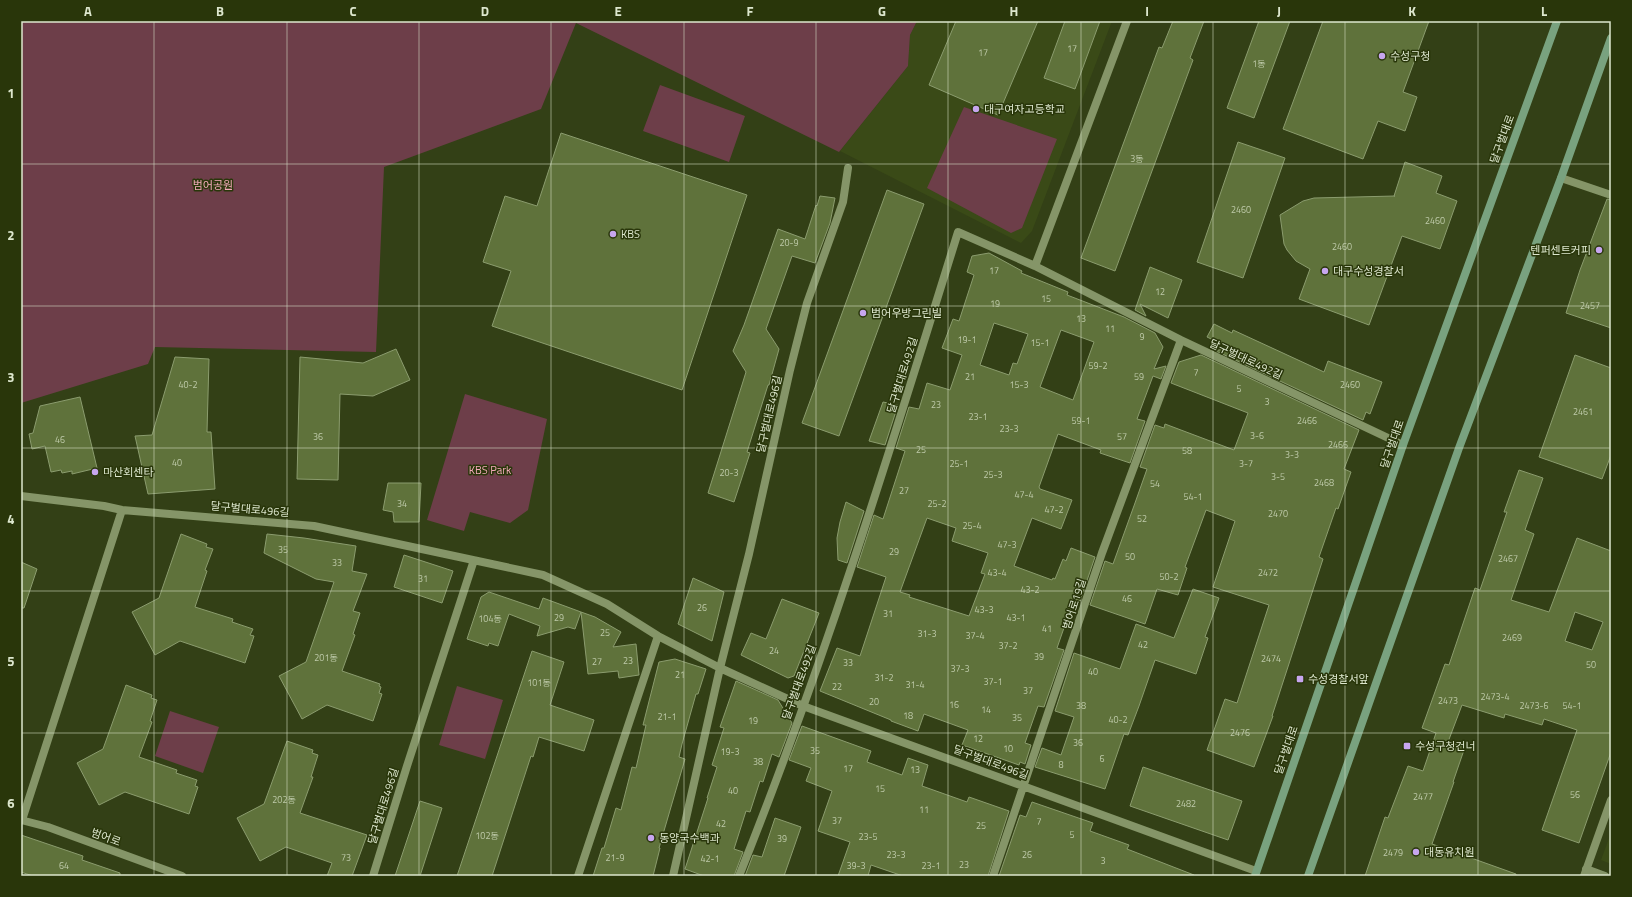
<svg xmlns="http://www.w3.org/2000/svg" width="1632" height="897" viewBox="0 0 1632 897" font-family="'Titillium Web','Noto Sans KR',sans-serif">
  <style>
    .built { fill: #3a4a17 }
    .green { fill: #6d3e49 }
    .building { fill: #5f723b; stroke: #8b9c6e; fill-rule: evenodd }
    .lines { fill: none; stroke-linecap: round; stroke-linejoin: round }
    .minor { stroke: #859568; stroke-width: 8 }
    .secondary { stroke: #79a27f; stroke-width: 8 }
    .grid { fill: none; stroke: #dde7ce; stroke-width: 1; stroke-opacity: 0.55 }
    .poi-dot { fill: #c7a6ef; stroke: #29360a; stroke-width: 1.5 }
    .labels { text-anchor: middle; stroke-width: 3; stroke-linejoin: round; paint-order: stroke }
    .number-label { font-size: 9px; fill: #becaa9 }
    .poi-label { font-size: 11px; fill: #dde7ce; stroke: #29360a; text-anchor: start }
    .street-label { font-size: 11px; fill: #dde7ce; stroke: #29360a }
    .park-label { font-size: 11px; fill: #f4aabb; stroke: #29360a }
    .neatline { fill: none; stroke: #dde7ce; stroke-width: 1.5 }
    .grid-label { font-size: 13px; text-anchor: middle; font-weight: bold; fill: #dde7ce }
  </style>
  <rect width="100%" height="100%" fill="#334016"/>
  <!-- built -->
  <path class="built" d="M917 21H1112L1032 231 1021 243 840 151 908 66 910 35Z
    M1611 833V864L1601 860Z"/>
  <!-- green -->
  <path class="green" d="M21 21H917L910 35 908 66 839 152 576 23 541 109 384 167 376 352 155 347 148 364 21 403Z
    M660 85 745 116 729 162 643 131Z
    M964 107 1057 139 1022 228 1011 233 927 188Z
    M465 394 547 419 528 510 510 523 470 512 464 531 427 520Z
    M457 686 503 700 485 759 439 745Z
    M170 711 219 727 203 773 155 756Z"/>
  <!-- building -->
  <path class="building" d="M956 21H1038L998 115 929 85Z
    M1065 21H1100L1075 89 1044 78Z
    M1173 21H1204L1190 58 1193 60 1115 271 1081 258 1159 47 1162 48Z
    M1259 21H1290L1254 118 1227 108Z
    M1323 21H1429L1403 92 1417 97 1405 131 1378 121 1363 159 1283 129Z
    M561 133 747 195 682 390 492 326 511 271 483 262 505 196 537 206Z
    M1238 142 1285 158 1243 278 1197 262Z
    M1405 162 1442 176 1436 193 1457 201 1440 249 1402 236 1369 325 1299 299 1310 269 1296 261 1287 250 1284 244 1280 215 1303 201 1314 198 1395 196H1394Z
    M887 190 924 204 839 436 802 423Z
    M820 196 835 198 830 223 815 263 792 256 766 329 779 349 769 385H768L747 452 750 453 734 502 708 493 746 372 733 351 744 325 778 229 805 239 816 205 817 206Z
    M1607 199 1611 200V328L1566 313 1580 270Z
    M989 253 1022 271 1021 273 1068 292 1067 295 1124 317 1155 333 1163 347 1154 369 1166 366 1161 379 1153 376 1137 419 1145 421 1130 463 1100 453 1101 450 1058 434 1039 487 1040 489 1072 500 1061 529 1032 518 1014 566 1052 580 1053 578 1055 579 1063 559 1066 561 1071 548 1095 557 1080 601 1074 599 1057 648 1064 650 1044 707 1038 706 1025 743 1031 745 1025 764 1020 762 1019 765 962 745 968 730 924 714 918 731 891 721V720L820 691 837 648 860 656 886 577 857 567 874 515 883 519 905 451 896 448 909 407 919 409 927 383 950 390 962 355 942 348 953 319 959 321 974 275 967 272 972 256ZM994 323 1028 334 1017 364 1013 363 1009 375 980 365ZM1061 330 1094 342 1073 400 1040 387ZM927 518 956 528 952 541 988 553 981 573 985 574 969 616 909 597 910 595 900 592Z
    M1150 267 1182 280 1168 318 1140 304 1146 316 1135 310Z
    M1214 324 1232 333 1233 330 1324 372 1328 361 1382 382 1370 414 1366 412 1363 420 1216 351 1228 347 1207 337Z
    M396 349 410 380 373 396 340 394 338 480 297 479 300 357 363 363Z
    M1201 355 1359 430 1344 469 1351 472 1338 509 1336 508 1319 557 1323 559 1272 716H1273L1254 767 1207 750 1225 699 1237 703 1269 605 1213 587 1235 521 1206 510 1185 567 1187 568 1178 595 1157 589 1145 624 1090 605 1105 561 1113 564 1135 503 1147 469 1140 467 1155 425 1164 428 1165 424 1234 450 1248 413 1171 383 1179 362Z
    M1575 355 1611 368V455L1602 479 1539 457Z
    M175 357 209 359 207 432H211L215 489 148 494 135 436 152 435Z
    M80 397 97 468 72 474V471L62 473 61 470 51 472 45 446 32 449 29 434 33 433 40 406Z
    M883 402 898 405 885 445 869 441Z
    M1519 470 1543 478 1525 530 1534 534 1511 600 1549 612 1577 538 1611 551V752L1579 843 1542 830 1577 730 1544 719 1542 725 1505 714 1504 718 1462 705 1448 742 1465 747 1453 782H1454L1432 844 1516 874V876H1365L1385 817 1388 818 1408 766 1423 771 1436 733 1422 728 1445 664 1449 665 1475 588 1480 590 1507 512H1504ZM1575 612 1603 622 1592 650 1565 641Z
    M388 483H421L419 522H394L393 512 383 510Z
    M846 502 864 511 847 563 838 560 837 538 840 522Z
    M181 534 207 544 206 547 213 549 205 570 207 571 195 607 233 619 232 622 253 629 250 635 254 636 245 663 180 641 155 655 132 612 159 598Z
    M267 534 304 538 356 546 352 571 367 574 353 611 360 613 353 634 355 635 342 671 380 684 379 686 381 687 379 693 382 694 373 721 327 705 302 719 279 676 306 662 334 582 316 579 264 553Z
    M404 555 453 571 442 603 394 587Z
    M21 562 37 569 24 608H21Z
    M693 578 724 592 712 641 678 624Z
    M1193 589 1219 598 1205 637 1208 638 1196 674 1155 660 1139 706 1128 735 1124 734 1105 789 1035 767 1042 748 1061 755 1074 717 1055 711 1074 653 1120 669 1136 624 1174 638Z
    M489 592 539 609 543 598 581 612 575 629 568 627 537 636 540 626 509 614 498 646 489 643 488 646 467 639 481 597Z
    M782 599 819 613 794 676 788 678 741 655 751 633 766 639Z
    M581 612 595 617 621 632 613 647 636 644 639 675 619 678 618 671 588 674Z
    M532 651 564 662 550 705 594 720 584 751 539 737 533 757 531 756 492 876H457Z
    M675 659 706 669 698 694H696L682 744 679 757 685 759 659 848H660L653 876H593L602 848H604L616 808 621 810 632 767 636 768 646 725H643L659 662Z
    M736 681 778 700 792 723 779 757 772 754 763 782 760 781 750 812 746 811 734 849 743 852 734 876H704L685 869 708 798H707L717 767 712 765 724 728 720 727Z
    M126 685 152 695 151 698 157 700 150 721 152 722 139 757 177 770 176 773 197 780 195 786 198 787 189 814 125 792 99 805 77 763 103 749Z
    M802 726 871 751 867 762 902 775 908 758 928 765 922 786 967 802 969 797 1009 811 988 876H903L871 865 868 876H838L850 842 818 831 832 791 806 781 811 768 789 760Z
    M287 741 313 750 312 753 318 755 311 777H313L300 813 367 835 352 876H327L332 863 286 847 260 861 237 818 264 804Z
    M1143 767 1242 801 1228 840 1130 806Z
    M420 801 442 808 420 876H395Z
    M1032 802 1093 823 1090 831 1129 845 1127 849 1194 875 1193 876H999L1020 815 1026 817Z
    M775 818 801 827 784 876H745L753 855 762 857Z
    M21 835 83 856 82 860 120 873V876H33L21 872Z"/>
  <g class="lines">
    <!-- minor -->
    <path class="minor" d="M1561 178 1611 195
      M1035 266 1127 21
      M21 496 104 506 122 510 314 526 543 575 607 604 658 636 720 668 803 706 1256 871
      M21 820 48 827 182 876
      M22 820 122 510
      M1586 869 1605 876
      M373 876 407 766 474 560
      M578 876 658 636
      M673 876 720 668 749 554 790 370 807 303 843 202 848 168
      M739 876C824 665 891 448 958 232L1035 266 1181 340 1403 445
      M993 876 1102 553 1181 340
      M1584 876 1611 800"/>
    <!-- secondary -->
    <path class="secondary" d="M1255 876 1403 445 1557 21
      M1308 876 1459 448 1561 178 1611 38"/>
  </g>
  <!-- grid -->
  <path class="grid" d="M154 21V876M287 21V876M419 21V876M551 21V876M684 21V876M816 21V876M948 21V876M1081 21V876M1213 21V876M1345 21V876M1478 21V876M21 164H1611M21 306H1611M21 448H1611M21 591H1611M21 733H1611"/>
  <!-- markers -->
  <g class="poi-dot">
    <circle cx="1382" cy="56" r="4"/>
    <circle cx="976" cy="109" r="4"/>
    <circle cx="613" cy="234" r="4"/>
    <circle cx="1599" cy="250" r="4"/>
    <circle cx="1325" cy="271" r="4"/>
    <circle cx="863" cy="313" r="4"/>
    <circle cx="95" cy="472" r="4"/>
    <rect x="1296" y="675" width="8" height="8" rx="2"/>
    <rect x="1403" y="742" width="8" height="8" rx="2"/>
    <circle cx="651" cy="838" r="4"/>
    <circle cx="1416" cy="852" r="4"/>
  </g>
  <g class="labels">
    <!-- number labels -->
    <g class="number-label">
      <text x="1072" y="52">17</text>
      <text x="983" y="56">17</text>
      <text x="1259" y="67">1동</text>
      <text x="1137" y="162">3동</text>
      <text x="1241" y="213">2460</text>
      <text x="1435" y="224">2460</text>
      <text x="789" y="246">20-9</text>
      <text x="1342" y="250">2460</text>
      <text x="994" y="274">17</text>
      <text x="1160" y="295">12</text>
      <text x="1046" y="302">15</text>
      <text x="995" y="307">19</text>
      <text x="1590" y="309">2457</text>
      <text x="1081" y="322">13</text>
      <text x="1110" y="332">11</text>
      <text x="1142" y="340">9</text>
      <text x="967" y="343">19-1</text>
      <text x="1040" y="346">15-1</text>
      <text x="1098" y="369">59-2</text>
      <text x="1196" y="376">7</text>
      <text x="970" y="380">21</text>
      <text x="1139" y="380">59</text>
      <text x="188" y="388">40-2</text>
      <text x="1019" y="388">15-3</text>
      <text x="1350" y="388">2460</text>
      <text x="1239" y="392">5</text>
      <text x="1267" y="405">3</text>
      <text x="936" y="408">23</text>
      <text x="1583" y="415">2461</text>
      <text x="978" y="420">23-1</text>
      <text x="1081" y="424">59-1</text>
      <text x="1307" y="424">2466</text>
      <text x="1009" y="432">23-3</text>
      <text x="1257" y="439">3-6</text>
      <text x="318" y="440">36</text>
      <text x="1122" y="440">57</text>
      <text x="60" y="443">46</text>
      <text x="1338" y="448">2466</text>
      <text x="921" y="453">25</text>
      <text x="1187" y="454">58</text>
      <text x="1292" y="458">3-3</text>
      <text x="177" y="466">40</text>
      <text x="959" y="467">25-1</text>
      <text x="1246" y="467">3-7</text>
      <text x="729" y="476">20-3</text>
      <text x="993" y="478">25-3</text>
      <text x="1278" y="480">3-5</text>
      <text x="1324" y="486">2468</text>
      <text x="1155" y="487">54</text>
      <text x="904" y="494">27</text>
      <text x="1024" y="498">47-4</text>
      <text x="1193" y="500">54-1</text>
      <text x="402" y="507">34</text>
      <text x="937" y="507">25-2</text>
      <text x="1054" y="513">47-2</text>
      <text x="1278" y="517">2470</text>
      <text x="1142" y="522">52</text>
      <text x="972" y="529">25-4</text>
      <text x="1007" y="548">47-3</text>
      <text x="283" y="553">35</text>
      <text x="894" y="555">29</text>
      <text x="1130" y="560">50</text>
      <text x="1508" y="562">2467</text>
      <text x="337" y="566">33</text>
      <text x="997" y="576">43-4</text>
      <text x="1268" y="576">2472</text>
      <text x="1169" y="580">50-2</text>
      <text x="423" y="582">31</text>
      <text x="1030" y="593">43-2</text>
      <text x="1127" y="602">46</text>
      <text x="702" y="611">26</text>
      <text x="984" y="613">43-3</text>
      <text x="888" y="617">31</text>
      <text x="559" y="621">29</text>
      <text x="1016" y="621">43-1</text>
      <text x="490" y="622">104동</text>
      <text x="1047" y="632">41</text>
      <text x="605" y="636">25</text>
      <text x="927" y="637">31-3</text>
      <text x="975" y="639">37-4</text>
      <text x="1512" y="641">2469</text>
      <text x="1143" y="648">42</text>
      <text x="1008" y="649">37-2</text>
      <text x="774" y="654">24</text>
      <text x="1039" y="660">39</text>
      <text x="326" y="661">201동</text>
      <text x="1271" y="662">2474</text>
      <text x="628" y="664">23</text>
      <text x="597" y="665">27</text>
      <text x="848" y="666">33</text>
      <text x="1591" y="668">50</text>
      <text x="960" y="672">37-3</text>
      <text x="1093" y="675">40</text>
      <text x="680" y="678">21</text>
      <text x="884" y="681">31-2</text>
      <text x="993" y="685">37-1</text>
      <text x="539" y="686">101동</text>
      <text x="915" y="688">31-4</text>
      <text x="837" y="690">22</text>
      <text x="1028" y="694">37</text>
      <text x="1495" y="700">2473-4</text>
      <text x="1448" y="704">2473</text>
      <text x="874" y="705">20</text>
      <text x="954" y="708">16</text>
      <text x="1081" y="709">38</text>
      <text x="1534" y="709">2473-6</text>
      <text x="1572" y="709">54-1</text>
      <text x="986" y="713">14</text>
      <text x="908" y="719">18</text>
      <text x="667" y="720">21-1</text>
      <text x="1017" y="721">35</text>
      <text x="1118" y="723">40-2</text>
      <text x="753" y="724">19</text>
      <text x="1240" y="736">2476</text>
      <text x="978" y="742">12</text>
      <text x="1078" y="746">36</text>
      <text x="1008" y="752">10</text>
      <text x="815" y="754">35</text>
      <text x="730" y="755">19-3</text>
      <text x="1102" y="762">6</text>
      <text x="758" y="765">38</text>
      <text x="1061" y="768">8</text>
      <text x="848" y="772">17</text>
      <text x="915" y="773">13</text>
      <text x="880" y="792">15</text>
      <text x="733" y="794">40</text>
      <text x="1575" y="798">56</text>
      <text x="1423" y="800">2477</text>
      <text x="284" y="803">202동</text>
      <text x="1186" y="807">2482</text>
      <text x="924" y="813">11</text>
      <text x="837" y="824">37</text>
      <text x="1039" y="825">7</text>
      <text x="721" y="827">42</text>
      <text x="981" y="829">25</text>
      <text x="1072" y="838">5</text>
      <text x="487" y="839">102동</text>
      <text x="868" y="840">23-5</text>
      <text x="782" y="842">39</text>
      <text x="1393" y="856">2479</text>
      <text x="896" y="858">23-3</text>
      <text x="1027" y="858">26</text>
      <text x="346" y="861">73</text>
      <text x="615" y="861">21-9</text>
      <text x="710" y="862">42-1</text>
      <text x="1103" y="864">3</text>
      <text x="964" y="868">23</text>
      <text x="64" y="869">64</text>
      <text x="856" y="869">39-3</text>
      <text x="931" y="869">23-1</text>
    </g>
    <!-- poi labels -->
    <g class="poi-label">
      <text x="1390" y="60">수성구청</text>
      <text x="984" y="113">대구여자고등학교</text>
      <text x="621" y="238">KBS</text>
      <text x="1591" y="254" text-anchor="end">텐퍼센트커피</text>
      <text x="1333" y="275">대구수성경찰서</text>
      <text x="871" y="317">범어우방그린빌</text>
      <text x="103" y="476">마산회센타</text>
      <text x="1308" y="683">수성경찰서앞</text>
      <text x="1415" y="750">수성구청건너</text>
      <text x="659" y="842">동양국수백과</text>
      <text x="1424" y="856">대동유치원</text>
    </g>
    <!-- street labels -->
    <g class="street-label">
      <text transform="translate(1502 139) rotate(-70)" y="4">달구벌대로</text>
      <text transform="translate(1246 359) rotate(25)" y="4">달구벌대로492길</text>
      <text transform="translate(902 375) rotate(-73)" y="4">달구벌대로492길</text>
      <text transform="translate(769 414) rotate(-77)" y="4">달구벌대로496길</text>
      <text transform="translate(1392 444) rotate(-71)" y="4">달구벌대로</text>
      <text transform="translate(250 509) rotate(5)" y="4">달구벌대로496길</text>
      <text transform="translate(1074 604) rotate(-72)" y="4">범어로19길</text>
      <text transform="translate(799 682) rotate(-70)" y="4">달구벌대로492길</text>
      <text transform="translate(1286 750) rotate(-71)" y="4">달구벌대로</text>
      <text transform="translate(991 762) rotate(20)" y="4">달구벌대로496길</text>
      <text transform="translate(383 806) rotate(-73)" y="4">달구벌대로496길</text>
      <text transform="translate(106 837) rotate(20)" y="4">범어로</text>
    </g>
    <!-- park labels -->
    <g class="park-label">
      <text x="213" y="189">범어공원</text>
      <text x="490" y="474">KBS Park</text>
    </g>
  </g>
  <!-- border -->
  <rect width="1632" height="897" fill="none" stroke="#29360a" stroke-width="44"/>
  <rect x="22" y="22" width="1588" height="853" class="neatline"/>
  <g class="grid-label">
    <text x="88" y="16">A</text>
    <text x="220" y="16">B</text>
    <text x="353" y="16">C</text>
    <text x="485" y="16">D</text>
    <text x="618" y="16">E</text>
    <text x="750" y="16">F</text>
    <text x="882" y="16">G</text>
    <text x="1014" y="16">H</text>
    <text x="1147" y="16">I</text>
    <text x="1279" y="16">J</text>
    <text x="1412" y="16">K</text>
    <text x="1544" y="16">L</text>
    <text x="11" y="98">1</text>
    <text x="11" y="240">2</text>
    <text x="11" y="382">3</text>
    <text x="11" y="524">4</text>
    <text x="11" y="666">5</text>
    <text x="11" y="808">6</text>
  </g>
</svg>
